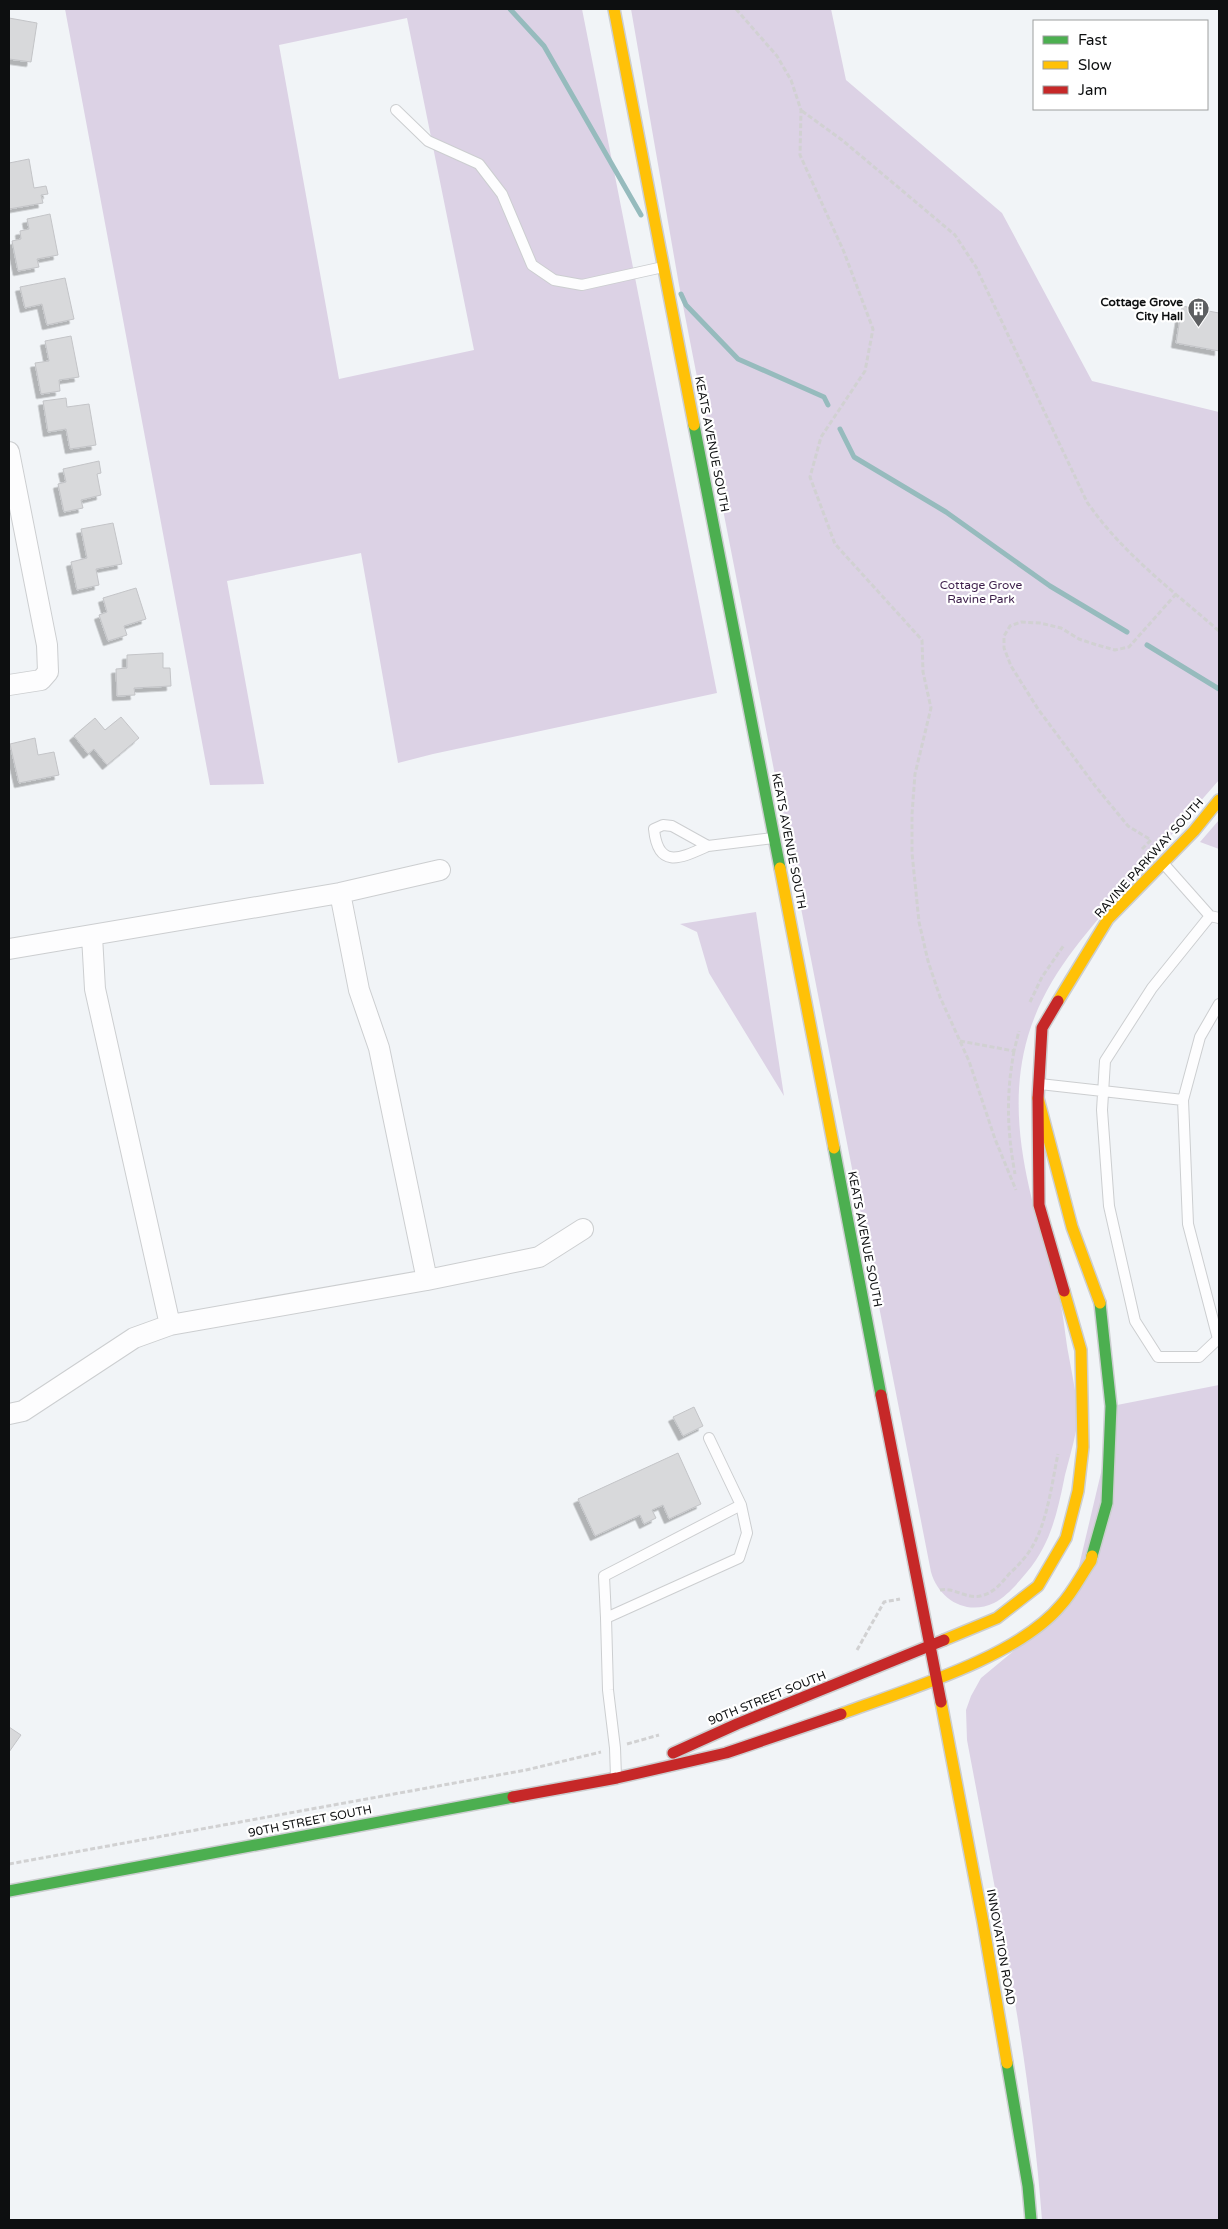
<svg xmlns="http://www.w3.org/2000/svg" width="1228" height="2229" viewBox="0 0 1228 2229" font-family="'Varela Round',sans-serif">
  <style>
    .green { fill: #dcd2e5; fill-rule: evenodd }
    .lines { fill: none; stroke-linecap: round; stroke-linejoin: round }
    .stream { stroke: #96bbbd; stroke-width: 5 }
    .building { fill: #d8d9db; stroke: #c3c4c7; filter: url(#shadow) }
    .lane-casing { stroke: #ccced0; stroke-width: 12 }
    .street-casing { stroke: #ccced0; stroke-width: 22 }
    .fast-casing { stroke: #ccced0; stroke-width: 14 }
    .slow-casing { stroke: #ccced0; stroke-width: 14 }
    .jam-casing { stroke: #ccced0; stroke-width: 14 }
    .path { stroke: #d1d1d2; stroke-width: 3; stroke-dasharray: 5 2.5; stroke-linecap: butt }
    .lane { stroke: #fdfdfe; stroke-width: 10 }
    .street { stroke: #fdfdfe; stroke-width: 20 }
    .fast { stroke: #4caf50; stroke-width: 11 }
    .slow { stroke: #ffc107; stroke-width: 11 }
    .jam { stroke: #c62828; stroke-width: 11 }
    .labels { text-anchor: middle; stroke-width: 4.5; stroke-linejoin: round; paint-order: stroke }
    .poi-label { font-size: 12px; font-weight: bold; fill: #0d0f10; stroke: #fff; text-anchor: end }
    .street-label { font-size: 12px; fill: #0d0f10; stroke: #fff }
    .park-label { font-size: 12px; fill: #3c1e4a; stroke: #fff }
  </style>
  <defs>
    <filter id="shadow"><feDropShadow dx="-4.5" dy="4.5" stdDeviation="0" flood-color="#0004"/></filter>
  </defs>
  <rect width="100%" height="100%" fill="#f1f4f7"/>
  <!-- green -->
  <path class="green" d="M65 9H582L717 693 433 754 398 763 361 553 227 581 264 784 210 785ZM407 18 474 350 339 379 279 45Z
    M631 9H831L846 80 1002 213 1092 381 1219 412V780C1188 815 1158 851 1127 886 1086 933 1046 976 1028 1036 1002 1125 1036 1212 1059 1297 1064 1316 1065 1337 1069 1357 1072 1374 1076 1393 1078 1411 1079 1428 1068 1462 1064 1480 1057 1514 1050 1545 1027 1572 1018 1583 1007 1596 994 1603 967 1616 939 1600 931 1572L679 285Z
    M1219 820V849L1200 842Z
    M756 912 784 1096 709 973 697 932 680 924Z
    M1219 1385V2220H1042C1030 2058 997 1900 967 1740L966 1710 971 1696 981 1678 1070 1604 1117 1405Z"/>
  <g class="lines">
    <!-- stream -->
    <path class="stream" d="M510 9 544 46 641 215
      M681 294 686 305 738 359 824 397 828 405
      M840 429 854 457 946 512 1050 586 1127 632
      M1147 645 1219 689"/>
  </g>
  <!-- building -->
  <path class="building" d="M9 18 37 23 31 62 9 59Z
    M29 159 34 188 46 186 48 194 41 195 43 203 9 209V163Z
    M50 214 58 255 37 259 39 267 18 271 12 241 21 239 20 231 29 229 27 219Z
    M65 278 74 319 47 325 42 304 25 308 20 287Z
    M1182 306 1219 313V351L1176 343Z
    M71 336 79 377 59 380 60 391 41 394 35 363 49 361 45 341Z
    M66 398 67 407 89 404 96 445 70 449 66 429 48 432 43 401Z
    M99 461 101 473 97 474 101 495 81 500 83 508 64 512 58 484 66 482 63 469Z
    M113 523 122 564 96 569 99 585 77 590 71 562 87 558 81 529Z
    M136 588 146 619 124 626 127 635 108 641 99 615 107 612 103 598Z
    M163 653V668H170L171 686 134 688 135 695 117 696 116 669 127 668V655Z
    M121 717 139 738 107 765 94 749 88 754 74 736 95 718 105 730Z
    M35 738 38 755 54 752 59 775 19 783 10 744Z
    M694 1407 703 1426 683 1436 673 1417Z
    M678 1453 701 1504 669 1519 663 1505 652 1510 656 1518 644 1524 640 1515 595 1536 578 1499Z
    M9 1727 21 1735 9 1752Z"/>
  <g class="lines">
    <defs>
      <path id="lane" d="M396 110 428 141 479 164 502 194 532 265 554 280 582 285 663 267
        M663 825 672 826 708 846C681 858 658 870 654 829Z
        M708 846 773 838
        M1163 863 1210 916 1219 918
        M1210 916 1152 988 1105 1061 1102 1110 1109 1206 1135 1321 1158 1357H1199L1218 1339 1188 1224 1183 1100 1200 1037 1219 1004
        M1040 1084 1183 1100
        M606 1618 604 1576 741 1505
        M616 1777 615 1748 608 1690 606 1618 739 1558 747 1533 741 1505 709 1438"/>
      <path id="street" d="M9 452 47 645 48 672 41 680 9 685
        M340 893 359 990 379 1048 427 1280
        M92 936 95 989 170 1325
        M9 949 340 893 440 870
        M9 1414 23 1411 134 1338 170 1325 427 1280 539 1257 583 1229"/>
      <path id="fast" d="M694 425 780 868
        M834 1148 881 1395
        M1092 1556 1107 1503 1111 1406 1100 1303
        M9 1891 513 1797
        M1007 2063 1028 2186 1031 2220"/>
      <path id="slow" d="M614 9 694 425
        M780 868 834 1148
        M1058 1001 1108 919 1194 831 1219 800
        M1038 1098 1072 1227 1100 1303
        M944 1640 997 1618 1038 1586 1066 1538 1078 1491 1083 1447 1081 1350 1064 1291
        M941 1702 983 1922 1007 2063
        M841 1714C905 1690 1017 1658 1061 1605 1073 1592 1081 1575 1091 1561L1092 1556"/>
      <path id="jam" d="M1058 1001 1042 1028 1038 1098 1039 1205 1064 1291
        M881 1395 941 1702
        M673 1753 737 1724 944 1640
        M513 1797 617 1778 726 1753 841 1714"/>
    </defs>
    <!-- lane casing -->
    <use href="#lane" class="lane-casing"/>
    <!-- street casing -->
    <use href="#street" class="street-casing"/>
    <!-- fast casing -->
    <use href="#fast" class="fast-casing"/>
    <!-- slow casing -->
    <use href="#slow" class="slow-casing"/>
    <!-- jam casing -->
    <use href="#jam" class="jam-casing"/>
    <!-- path -->
    <path class="path" d="M736 9 777 56 791 80 801 110 800 155 844 252 873 329 865 371 821 437 810 477 835 544 922 640 923 672 931 708 915 774 912 814V853L919 922 928 961 940 997 969 1061 995 1139 1016 1190
      M802 111 842 140 955 235 976 267 1087 502C1122 553 1173 591 1219 631
      M1142 849 1151 840 1128 826 1096 787 1038 709 1011 666 1004 648V636L1010 626 1021 622 1040 623 1061 628 1079 639 1097 645 1115 650 1129 647 1176 594
      M1030 1002 1042 977 1064 945
      M960 1041 1014 1051 1019 1031
      M1014 1051C1006 1095 1007 1130 1015 1174
      M940 1590C956 1587 967 1601 984 1595 996 1591 1002 1582 1010 1573 1016 1568 1021 1562 1026 1556 1047 1529 1051 1487 1058 1454
      M857 1650 884 1602 900 1599
      M627 1744 659 1735
      M9 1864 526 1770 601 1752"/>
    <!-- lane -->
    <use href="#lane" class="lane"/>
    <!-- street -->
    <use href="#street" class="street"/>
    <!-- fast -->
    <use href="#fast" class="fast"/>
    <!-- slow -->
    <use href="#slow" class="slow"/>
    <!-- jam -->
    <use href="#jam" class="jam"/>
  </g>
  <!-- icons -->
  <defs>
    <symbol id="building-pin" viewBox="-11 -11 22 30"><path d="M0 17L-7.5 6A9.5 9.5 0 1 1 7.5 6Z" fill="#5d5f61" stroke="#fff"/><path d="M-4-6H4V6H1V3H-1V6H-4ZM-2.5-4.3h1.7v1.8h-1.7ZM.8-4.3h1.7v1.8H.8ZM-2.5-1h1.7V.8h-1.7ZM.8-1h1.7V.8H.8Z" fill="#fff"/></symbol>
  </defs>
  <g fill-rule="evenodd">
    <use href="#building-pin" x="1186" y="296" width="25" height="34"/>
  </g>
  <g class="labels">
    <!-- poi labels -->
    <g class="poi-label">
      <text x="1183" y="306">Cottage Grove<tspan x="1183" dy="14">City Hall</tspan></text>
    </g>
    <!-- street labels -->
    <g class="street-label">
      <text transform="translate(712 444) rotate(79)" y="4">KEATS AVENUE SOUTH</text>
      <text transform="translate(789 841) rotate(79)" y="4">KEATS AVENUE SOUTH</text>
      <text transform="translate(1149 858) rotate(-48)" y="4">RAVINE PARKWAY SOUTH</text>
      <text transform="translate(865 1239) rotate(79)" y="4">KEATS AVENUE SOUTH</text>
      <text transform="translate(767 1698) rotate(-22)" y="4">90TH STREET SOUTH</text>
      <text transform="translate(310 1821) rotate(-11)" y="4">90TH STREET SOUTH</text>
      <text transform="translate(1001 1947) rotate(80)" y="4">INNOVATION ROAD</text>
    </g>
    <!-- park labels -->
    <g class="park-label">
      <text x="981" y="589">Cottage Grove<tspan x="981" dy="14">Ravine Park</tspan></text>
    </g>
  </g>
  <!-- border -->
  <rect width="1228" height="2229" fill="none" stroke="#0d0f10" stroke-width="20"/>
  <!-- legend -->
  <rect x="1033" y="20" width="175" height="90" fill="#ffffff" stroke="#9e9f9f"/>
  <rect x="1043" y="36" width="25" height="8" fill="#4caf50" stroke="#9e9f9f"/>
  <text x="1078" y="45" font-size="15" fill="#0d0f10">Fast</text>
  <rect x="1043" y="61" width="25" height="8" fill="#ffc107" stroke="#9e9f9f"/>
  <text x="1078" y="70" font-size="15" fill="#0d0f10">Slow</text>
  <rect x="1043" y="86" width="25" height="8" fill="#c62828" stroke="#9e9f9f"/>
  <text x="1078" y="95" font-size="15" fill="#0d0f10">Jam</text>
</svg>
